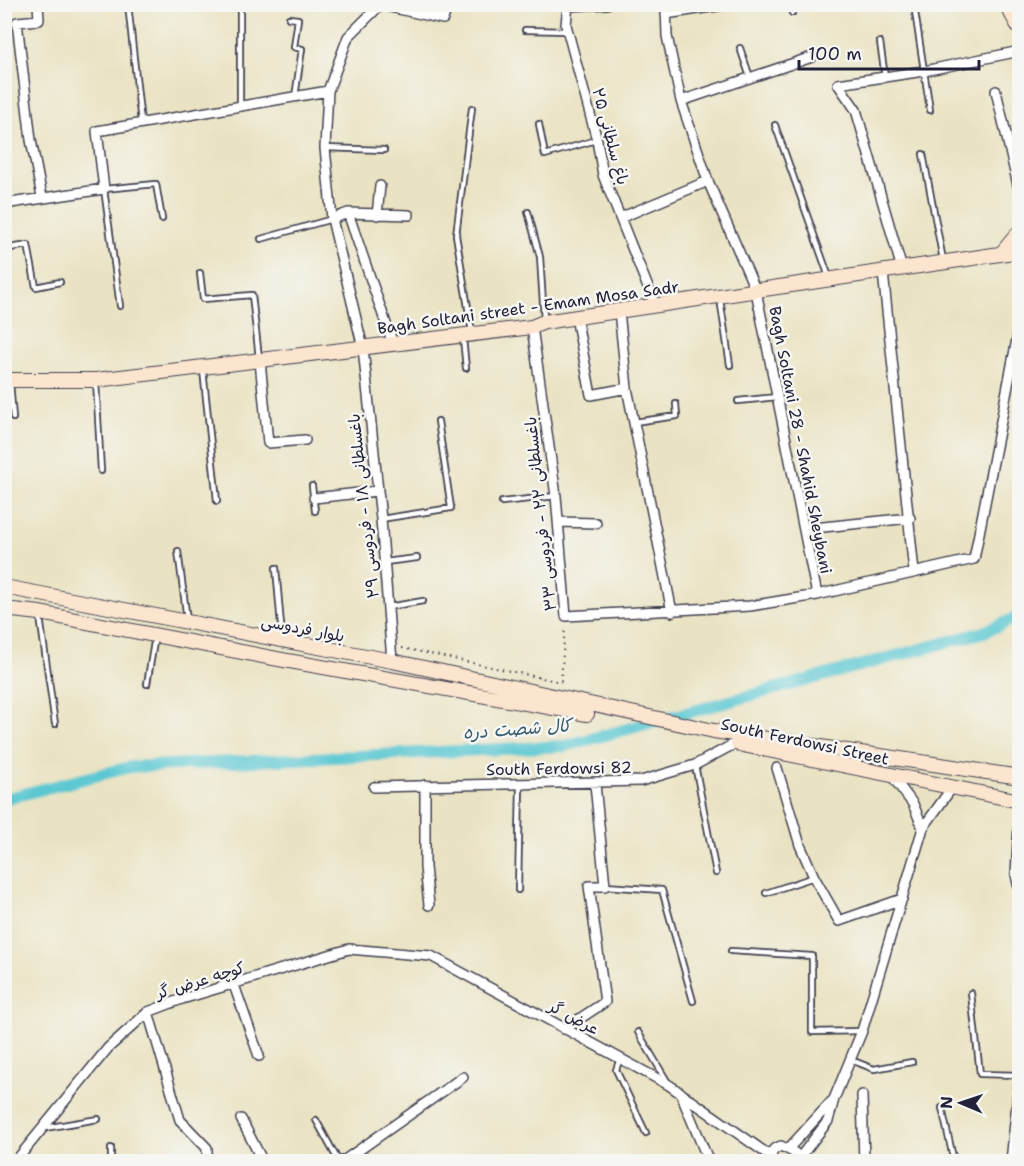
<svg xmlns="http://www.w3.org/2000/svg" width="1024" height="1166" viewBox="0 0 1024 1166" font-family="'Shantell Sans','Playpen Sans Arabic',sans-serif">
  <style>
    .lines { fill: none; stroke-linecap: round; stroke-linejoin: round }
    .canal { stroke: #5ac7d2; stroke-width: 12 }
    .lane-casing { stroke: #403f4f; stroke-width: 8 }
    .street-casing { stroke: #403f4f; stroke-width: 12 }
    .secondary-casing { stroke: #403f4f; stroke-width: 16 }
    .path { stroke: #403f4f; stroke-width: 2; stroke-dasharray: 1.5 4.5; stroke-linecap: butt }
    .lane { stroke: #fff; stroke-width: 4.5 }
    .street { stroke: #fff; stroke-width: 9 }
    .secondary { stroke: #fce5cf; stroke-width: 14 }
    .labels { text-anchor: middle; stroke-width: 5; stroke-linejoin: round; paint-order: stroke }
    .street-label { font-size: 16px; fill: #22223b; stroke: #f6f6f2 }
    .water-label { font-size: 18px; font-style: italic; fill: #365c70; stroke: #f6f6f2 }
  </style>
  <rect width="100%" height="100%" fill="#f6f6f2"/>
  <filter id="ink" filterUnits="userSpaceOnUse"><feTurbulence type="fractalNoise" baseFrequency=".0167" numOctaves="2"/><feDisplacementMap in="SourceGraphic" scale="12" xChannelSelector="R" yChannelSelector="G"/><feConvolveMatrix kernelMatrix="1 2 1 2 8 2 1 2 1" color-interpolation-filters="sRGB"/></filter>
  <filter id="wash" filterUnits="userSpaceOnUse"><feTurbulence type="fractalNoise" baseFrequency=".008" numOctaves="4" result="noise"/><feDisplacementMap in="SourceGraphic" scale="24" xChannelSelector="R" yChannelSelector="G"/><feGaussianBlur stdDeviation="1.35" result="paint"/><feColorMatrix in="noise" values="0 0 0 0 0 0 0 0 0 0 0 0 0 0 0 0 0 1.4 0 .05"/><feComposite in="paint" operator="in"/></filter>
  <g filter="url(#wash)">
    <rect width="100%" height="100%" fill="#eae3c3"/>
    <g class="lines">
      <!-- canal -->
      <path class="canal" d="M4 799 130 767 565 746 984 632 1020 616"/>
    </g>
  </g>
  <g filter="url(#ink)">
    <g class="lines">
      <defs>
        <path id="lane" d="M128 4 141 123
          M240 4V107
          M789 4 792 13
          M914 5 930 110
          M289 18 298 19 294 47 302 49 295 97
          M525 30 567 31
          M880 42 885 77
          M740 48 750 77
          M472 108 456 235 472 332
          M539 124 545 155 596 140
          M775 125 829 277
          M325 148 384 150
          M923 154 943 260
          M528 212 540 257 544 319
          M261 239 332 219
          M4 249 28 245 36 287 60 282
          M200 273 203 299 252 295 259 358
          M720 299 730 365
          M120 306 104 189 156 184 162 219
          M463 338 466 368
          M203 370 217 501
          M96 381 101 471
          M10 382 13 418
          M738 401 777 397
          M634 422 677 416 676 404
          M312 486 315 511
          M502 502 556 496
          M381 519 451 508 438 421
          M178 551 187 620
          M385 562 417 558
          M276 568 282 637
          M388 607 423 601
          M40 617 55 724
          M147 684 155 636
          M695 765 716 873
          M605 886 662 890 693 1001
          M518 890 520 785
          M766 893 814 877
          M731 951 812 956V1032L862 1031
          M971 993 980 1074 1019 1075
          M638 1032 667 1081
          M620 1058 616 1070 646 1133
          M851 1060 874 1069 912 1062
          M942 1108 954 1162
          M316 1120 339 1162
          M45 1128 98 1119
          M111 1162V1148"/>
        <path id="street" d="M38 4 39 20 17 22 31 140 42 197
          M381 4 348 37 328 91 325 148 332 219 363 348 381 519 392 661
          M568 4 566 25 597 140 603 175 655 305
          M666 4 667 36 681 101 708 181 756 291 817 595
          M381 5 443 19 448 4
          M568 6 607 4
          M666 14 730 4
          M996 91 1020 194
          M681 101 812 57
          M4 204 104 189 97 131 328 91
          M348 213 393 344
          M377 215 380 186
          M620 218 708 181
          M332 219 348 213 409 215
          M902 269 856 110 838 84 924 71 1020 51
          M883 272 914 572
          M619 311 627 388 672 612
          M576 317 591 395 627 388
          M532 327 556 496 566 616 750 606 817 595 974 559 1020 324
          M260 361 268 443 305 440
          M314 498 377 491
          M558 522 596 523
          M804 529 910 518
          M777 768 800 845 814 877 839 921 902 899
          M892 776 913 804 923 828
          M425 785V867L429 905
          M374 787 641 781 695 765 736 743
          M1020 808 1016 874 1020 894
          M234 985 259 1056
          M148 1012 180 1120 207 1148V1162
          M564 1029 605 1002 589 886H605L595 784
          M680 1092 709 1162
          M862 1095 864 1162
          M241 1119 263 1162
          M789 1148 832 1101
          M798 1160 828 1121 834 1099 862 1031 923 828 951 789
          M15 1162 108 1048 148 1012 182 999 349 949 431 956 669 1085 769 1155
          M342 1162 463 1077
          M768 1162 774 1149 781 1146 795 1153 797 1162
          M1011 1162 1020 1072"/>
        <path id="secondary" d="M1006 4 1020 29
          M1001 254 1020 231
          M4 380H96L532 327 544 322 1020 251
          M4 587 392 661 714 731 1020 777
          M4 609 40 613 283 660 587 714
          M738 744 1020 801"/>
      </defs>
      <!-- lane casing -->
      <use href="#lane" class="lane-casing"/>
      <!-- street casing -->
      <use href="#street" class="street-casing"/>
      <!-- secondary casing -->
      <use href="#secondary" class="secondary-casing"/>
      <!-- path -->
      <path class="path" d="M402 648 561 682
        M561 681 565 627"/>
      <!-- lane -->
      <use href="#lane" class="lane"/>
      <!-- street -->
      <use href="#street" class="street"/>
      <!-- secondary -->
      <use href="#secondary" class="secondary"/>
    </g>
  </g>
  <g class="labels">
    <!-- street labels -->
    <g class="street-label">
      <text transform="translate(611 136) rotate(75)" y="6">باغ سلطانی ۲۵</text>
      <text transform="translate(528 307) rotate(-8)" y="6">Bagh Soltani street - Emam Mosa Sadr</text>
      <text transform="translate(801 440) rotate(79)" y="6">Bagh Soltani 28 - Shahid Sheybani</text>
      <text transform="translate(363 506) rotate(-96)" y="6">باغسلطانی ۱۸ - فردوسی ۲۹</text>
      <text transform="translate(540 514) rotate(-96)" y="6">باغسلطانی ۲۲ - فردوسی ۳۳</text>
      <text transform="translate(303 628) rotate(11)" y="6">بلوار فردوسی</text>
      <text transform="translate(805 741) rotate(12)" y="6">South Ferdowsi Street</text>
      <text transform="translate(559 768) rotate(-1)" y="6">South Ferdowsi 82</text>
      <text transform="translate(200 980) rotate(-17)" y="6">کوچه عرض گر</text>
      <text transform="translate(574 1017) rotate(28)" y="6">عرض گر</text>
    </g>
    <!-- water labels -->
    <g class="water-label">
      <text transform="translate(517 729) rotate(-4)" y="6">کال شصت دره</text>
    </g>
  </g>
  <!-- margin -->
  <rect width="1024" height="1166" fill="none" stroke="#f6f6f2" stroke-width="24"/>
  <!-- north arrow -->
  <g transform="translate(961 1103) rotate(272)" stroke="#f6f6f2" stroke-width="4.5" paint-order="stroke">
  <path d="M0-4.5L10 22L0 15L-10 22Z" fill="#22223b"/>
  <text y="-9" font-size="16" font-weight="bold" text-anchor="middle" fill="#22223b">N</text>
  </g>
  <!-- scale -->
  <path d="M799 60v9h180v-9" fill="none" stroke="#22223b" stroke-width="3"/>
  <text x="808" y="60" font-size="18" fill="#22223b" stroke="#f6f6f2" stroke-width="4.5" paint-order="stroke">100 m</text>
</svg>
